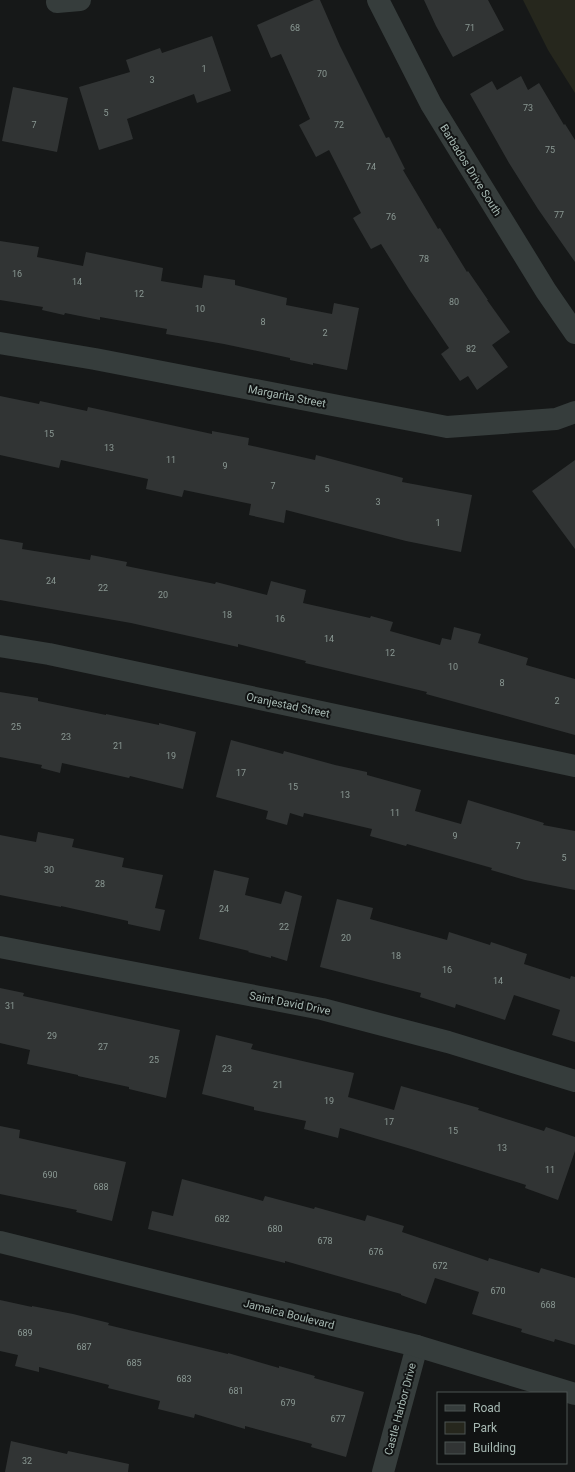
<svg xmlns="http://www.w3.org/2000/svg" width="575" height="1472" viewBox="0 0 575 1472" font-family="Roboto,sans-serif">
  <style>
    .green { fill: #26271d }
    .building { fill: #313434 }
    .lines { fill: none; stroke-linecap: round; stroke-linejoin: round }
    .minor { stroke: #363d3c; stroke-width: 22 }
    .tertiary { stroke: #363d3c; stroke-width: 22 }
    .labels { text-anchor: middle; stroke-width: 4; stroke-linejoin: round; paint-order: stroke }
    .number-label { font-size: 9px; fill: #8a9893 }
    .street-label { font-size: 11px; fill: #a7b9b3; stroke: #111313 }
  </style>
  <rect width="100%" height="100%" fill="#161818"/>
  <!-- green -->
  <path class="green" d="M523 0H575V93L548 50Z"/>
  <!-- building -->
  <path class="building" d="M314 0H320L340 46 386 138 389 137 405 169 403 170 438 229 440 228 467 272 468 271 488 300H487L510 332 492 345 508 367 477 390 468 376 460 381 441 354 449 348 409 289 381 244 371 249 353 218 361 213 329 150 316 157 299 125 310 119 281 54 271 58 257 25Z
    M424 0H488L504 30 453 57 436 26Z
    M212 36 231 91 197 103 194 94 127 119 133 139 99 150 79 87 130 72 126 60 160 48 162 53Z
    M521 76 528 90 539 83 564 125 565 124 575 140V262L538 209 509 163 470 94 492 81 497 90Z
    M13 87 68 98 57 152 2 141Z
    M0 241 39 247 37 257 83 266 86 252 163 268 161 281 202 288 204 275 235 280V285L287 298 286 305 332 314 334 303 359 308 347 370 313 363V365L290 360V358L224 344 166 334 167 329 100 317V320L65 313 64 315 42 310 43 307 0 300Z
    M0 396 39 404 40 401 87 411 88 407 212 434V431L249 438 248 445 315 460 316 455 403 478 402 482 472 495 461 552 406 541 286 510 284 523 249 515 251 504 184 490 182 497 146 489 148 479 61 460 59 468 0 455Z
    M575 460V549L532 491Z
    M0 539 23 543 22 549 90 560 91 555 127 562 126 566 215 584 216 582 267 595 271 581 306 590 303 603 370 618 371 616 393 622 390 631 440 645 442 638 451 640 454 627 481 634 478 643 528 658 526 665 575 679V735L426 694 427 692 305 663 306 661 238 644V647L131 623 0 600Z
    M0 692 38 698V701L106 715V714L159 725V723L196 732 183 789 130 776 129 778 62 763 60 773 41 768 42 765 0 757Z
    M231 740 283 754 284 751 335 765 367 772V775L421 790 415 811 461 824 468 800 544 823 543 825 575 831V890L525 880 491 870 492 868 407 844 406 846 370 836 372 829 304 813 303 817 290 813 287 825 266 819 268 811 216 797Z
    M38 832 74 839 72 847 124 858 122 867 163 875 155 908 165 910 160 931 128 924V921L61 906V907L0 895V835L36 842Z
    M214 870 249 878 245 895 281 904 285 891 302 896 287 961 271 956V958L248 952 249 951 199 939Z
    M337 899 373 908 370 919 447 940 449 932 490 945 491 942 527 954 524 964 570 979 571 976 575 977V1042L552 1035 560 1010 514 995 505 1020 456 1004 455 1008 420 997 421 993 320 967Z
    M0 988 24 993 23 996 180 1030 166 1098 129 1089V1087L78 1076V1075L27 1064 30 1050 0 1043Z
    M216 1035 253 1044 251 1049 354 1073 348 1097 394 1110 401 1086 479 1108 478 1110 544 1131 546 1127 575 1137V1151L558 1200 525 1188 526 1185 411 1149 340 1128 338 1138 304 1129 306 1121 254 1110V1107L202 1094Z
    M0 1126 20 1130 19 1138 126 1162 112 1221 76 1212 77 1210 0 1194Z
    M182 1179 263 1201 265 1196 314 1209 315 1207 365 1221 367 1215 404 1226 402 1232 488 1261 489 1258 539 1273 541 1268 575 1278V1345L555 1339 554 1342 521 1332 522 1329 472 1314 479 1292 435 1278 426 1304 401 1295V1294L285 1261V1263L148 1229 152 1211 173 1216Z
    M0 1300 32 1307V1306L73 1314 109 1323 108 1325 228 1354V1353L279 1368V1366L315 1376 314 1378 364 1392 346 1457 311 1447 312 1444 245 1426V1429L195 1414 194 1418 158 1409 160 1401 108 1388 109 1385 39 1367V1372L15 1366 18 1355 0 1351Z
    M11 1441 67 1454 68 1451 129 1464 128 1472H5Z"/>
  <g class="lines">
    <!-- minor -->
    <path class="minor" d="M378 0 431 104 546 291 575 333
      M57 2 80 0
      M0 343 95 359 447 427 556 419 575 412
      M0 646 49 654 575 766
      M0 947 322 1009 448 1042 575 1081
      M383 1472 417 1346"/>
    <!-- tertiary -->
    <path class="tertiary" d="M0 1242 417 1346 575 1394"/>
  </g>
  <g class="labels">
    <!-- number labels -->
    <g class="number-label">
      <text x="295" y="31">68</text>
      <text x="470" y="31">71</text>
      <text x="204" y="72">1</text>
      <text x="322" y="77">70</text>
      <text x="152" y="83">3</text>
      <text x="528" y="111">73</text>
      <text x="106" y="116">5</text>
      <text x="34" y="128">7</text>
      <text x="339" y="128">72</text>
      <text x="550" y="153">75</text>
      <text x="371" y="170">74</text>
      <text x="559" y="218">77</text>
      <text x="391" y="220">76</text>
      <text x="424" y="262">78</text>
      <text x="17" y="277">16</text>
      <text x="77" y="285">14</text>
      <text x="139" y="297">12</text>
      <text x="454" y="305">80</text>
      <text x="200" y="312">10</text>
      <text x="263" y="325">8</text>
      <text x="325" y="336">2</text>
      <text x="471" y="352">82</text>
      <text x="49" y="437">15</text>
      <text x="109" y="451">13</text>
      <text x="171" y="463">11</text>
      <text x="225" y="469">9</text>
      <text x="273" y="489">7</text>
      <text x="327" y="492">5</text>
      <text x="378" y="505">3</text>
      <text x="438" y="526">1</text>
      <text x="51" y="584">24</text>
      <text x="103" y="591">22</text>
      <text x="163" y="598">20</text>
      <text x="227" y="618">18</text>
      <text x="280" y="622">16</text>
      <text x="329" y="642">14</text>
      <text x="390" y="656">12</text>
      <text x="453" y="670">10</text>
      <text x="502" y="686">8</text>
      <text x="557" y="704">2</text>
      <text x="16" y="730">25</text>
      <text x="66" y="740">23</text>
      <text x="118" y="749">21</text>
      <text x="171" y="759">19</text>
      <text x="241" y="776">17</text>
      <text x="293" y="790">15</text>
      <text x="345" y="798">13</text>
      <text x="395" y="816">11</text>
      <text x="455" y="839">9</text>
      <text x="518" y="849">7</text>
      <text x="564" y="861">5</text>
      <text x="49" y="873">30</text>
      <text x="100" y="887">28</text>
      <text x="224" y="912">24</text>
      <text x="284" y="930">22</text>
      <text x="346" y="941">20</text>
      <text x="396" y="959">18</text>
      <text x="447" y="973">16</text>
      <text x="498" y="984">14</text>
      <text x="10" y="1009">31</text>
      <text x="52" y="1039">29</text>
      <text x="103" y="1050">27</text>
      <text x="154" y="1063">25</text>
      <text x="227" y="1072">23</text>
      <text x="278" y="1088">21</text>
      <text x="329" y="1104">19</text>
      <text x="389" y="1125">17</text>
      <text x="453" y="1134">15</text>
      <text x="502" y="1151">13</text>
      <text x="550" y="1173">11</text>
      <text x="50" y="1178">690</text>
      <text x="101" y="1190">688</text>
      <text x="222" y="1222">682</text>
      <text x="275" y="1232">680</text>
      <text x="325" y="1244">678</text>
      <text x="376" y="1255">676</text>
      <text x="440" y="1269">672</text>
      <text x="498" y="1294">670</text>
      <text x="548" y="1308">668</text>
      <text x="25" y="1336">689</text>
      <text x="84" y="1350">687</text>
      <text x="134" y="1366">685</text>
      <text x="184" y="1382">683</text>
      <text x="236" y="1394">681</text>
      <text x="288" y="1406">679</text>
      <text x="338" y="1422">677</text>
      <text x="27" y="1464">32</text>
    </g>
    <!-- street labels -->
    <g class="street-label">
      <text transform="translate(471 170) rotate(58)" y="4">Barbados Drive South</text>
      <text transform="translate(287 396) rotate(11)" y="4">Margarita Street</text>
      <text transform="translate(288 705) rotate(12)" y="4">Oranjestad Street</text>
      <text transform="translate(290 1003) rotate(11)" y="4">Saint David Drive</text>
      <text transform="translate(289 1314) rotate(14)" y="4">Jamaica Boulevard</text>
      <text transform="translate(400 1409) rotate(-75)" y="4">Castle Harbor Drive</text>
    </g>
  </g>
  <!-- legend -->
  <rect x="437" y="1392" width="130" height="72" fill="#111313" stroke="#4d5553"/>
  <rect x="445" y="1405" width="20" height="6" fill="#363d3c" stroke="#4d5553"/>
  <text x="473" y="1412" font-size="12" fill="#a7b9b3">Road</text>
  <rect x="445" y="1422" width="20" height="12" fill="#26271d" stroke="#4d5553"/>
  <text x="473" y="1432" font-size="12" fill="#a7b9b3">Park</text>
  <rect x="445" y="1442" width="20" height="12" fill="#313434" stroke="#4d5553"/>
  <text x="473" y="1452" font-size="12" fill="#a7b9b3">Building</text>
</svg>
